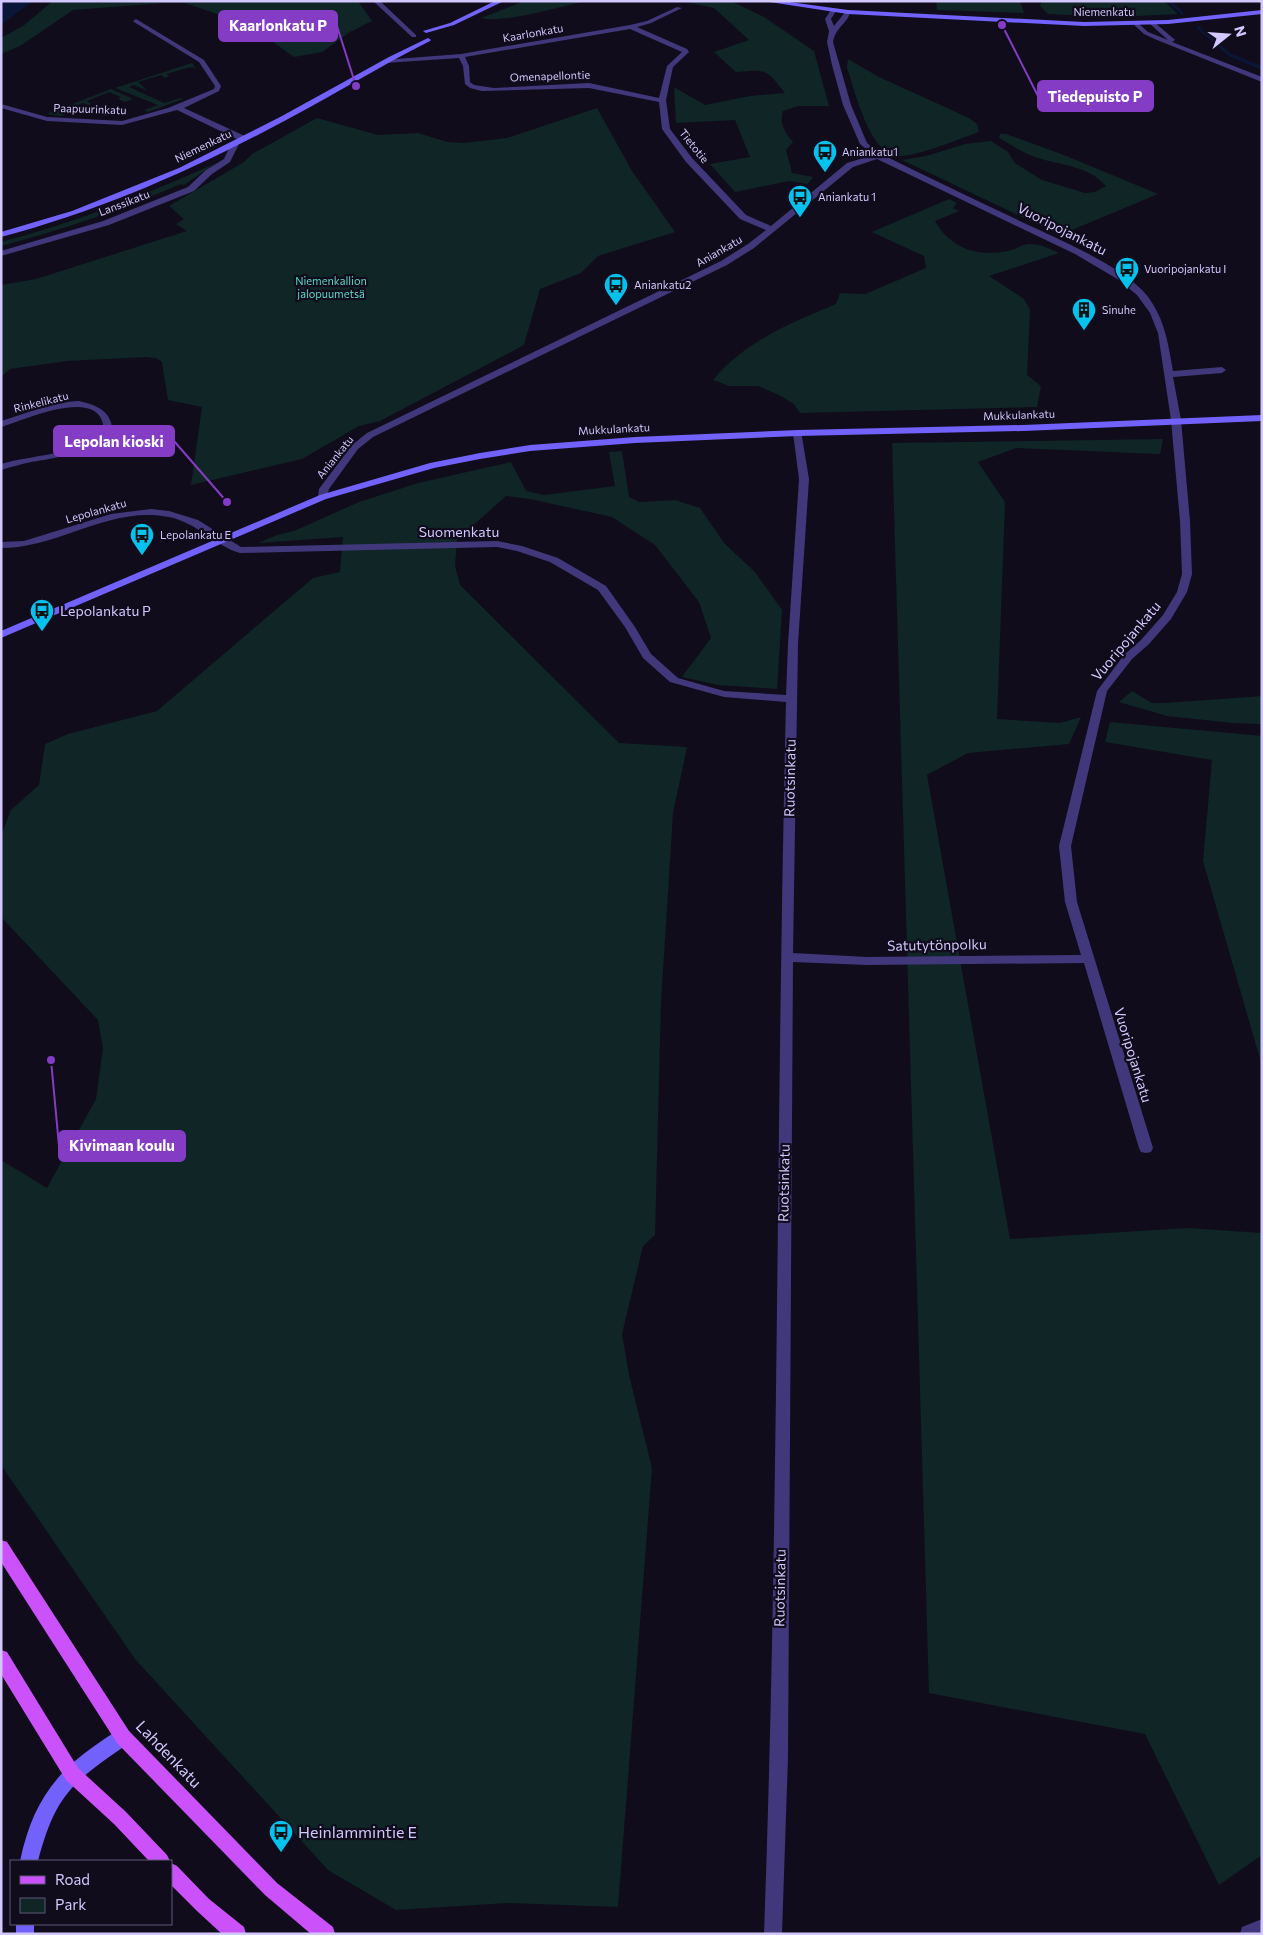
<svg xmlns="http://www.w3.org/2000/svg" width="1263" height="1935" viewBox="0 0 1263 1935" font-family="Commissioner,sans-serif">
  <style>
    .green { fill: #0f2526 }
    .water { fill: #091638 }
    .lines { fill: none; stroke-linecap: round; stroke-linejoin: round }
    .stream { stroke: #091638; stroke-width: 3 }
    .street { fill: #40387b; fill-rule: evenodd }
    .secondary { fill: #7361fc; fill-rule: evenodd }
    .primary { fill: #cb52fb; fill-rule: evenodd }
    .labels { text-anchor: middle; stroke-width: 4.5; stroke-linejoin: round; paint-order: stroke }
    .far-street-label { font-size: 11px; fill: #d3c8fe; stroke: #100c1c }
    .far-poi-label { font-size: 11px; fill: #d3c8fe; stroke: #100c1c; text-anchor: start }
    .far-park-label { font-size: 11px; fill: #57dbc6; stroke: #100c1c }
    .street-label { font-size: 14px; fill: #d3c8fe; stroke: #100c1c }
    .poi-label { font-size: 14px; fill: #d3c8fe; stroke: #100c1c; text-anchor: start }
    .near-street-label { font-size: 16px; fill: #d3c8fe; stroke: #100c1c }
    .near-poi-label { font-size: 16px; fill: #d3c8fe; stroke: #100c1c; text-anchor: start }
    .leader { fill: none; stroke: #843cc5; stroke-width: 2 }
    .callout-dot { fill: #843cc5; stroke: #100c1c; stroke-width: 2 }
    .callout { fill: #843cc5; stroke: #843cc5; stroke-width: 2 }
    .callout-label { font-size: 15px; text-anchor: middle; font-weight: bold; fill: #fff }
  </style>
  <rect width="100%" height="100%" fill="#100c1c"/>
  <!-- green -->
  <path class="green" d="M53 1H358L372 21 350 32 322 52 294 57 249 25 185 3H164L73 10 20 46 1 54V38L23 26Z
    M525 1H587C562 6 503 24 481 18Z
    M682 1 733 2 764 17 814 51 829 106H798L783 111C779 124 785 132 793 142L786 150 792 173 813 177 808 184 789 181 735 192 710 164 750 157 735 120 676 123 674 87 705 105 750 96 785 93C766 69 767 69 736 72L714 52 749 40 714 8Z
    M936 1H1020L1024 13 937 10Z
    M1042 1H1164L1178 14 1117 17 1048 14 1040 6Z
    M848 59 879 77 969 118 977 124 979 132C961 138 916 157 899 156 869 155 855 90 847 68Z
    M192 63 196 68 190 67 166 74 169 76 165 78 161 75 138 82 148 91 134 85 129 87 164 103 180 98 183 99 148 112 144 110 158 105 115 88Z
    M111 89 133 99 125 102 118 99 121 97 109 92 87 101 91 104 89 105 83 103 61 112 65 114 62 116 47 114Z
    M597 108 632 171 675 232 598 256 581 273 540 289 524 345 380 421 359 426 302 459 191 485 202 407 168 400 162 362 156 358 146 357 67 361 10 369 1 377V285L36 279 187 231 176 224 184 219 169 206 244 162 252 154 317 118 378 135 418 133 448 142 464 143 507 138Z
    M1000 134H1006L1064 155 1158 194 1060 235 902 160 926 156 965 144 991 141 1008 152 1015 163 1042 180 1085 193 1095 192 1106 186C1086 163 1056 166 1030 155 1019 151 1009 143 999 138Z
    M216 163 184 185 181 184C122 209 63 230 1 246V242C76 222 146 195 216 163Z
    M949 199 957 203 953 208 959 211 935 221C951 249 977 257 1008 251 1015 250 1022 244 1029 244 1040 244 1049 248 1059 253L989 276 1024 299 1030 310 1027 375 1041 386 1037 407 800 413 794 404 779 395 758 386H729L713 380C745 341 791 323 836 304L840 293 865 294 926 268 924 256 872 232Z
    M1163 439 1160 454 1016 448 978 462 1005 502 997 719 1060 723 1081 717 1069 744 968 753 927 775 1010 1239 1187 1228 1262 1233V1855L1219 1885 1145 1734 929 1693 892 443Z
    M622 451 629 497 639 502 675 500 700 508 724 543 755 572 782 610 777 689 718 685 682 677 711 638 699 602 655 545 612 517 530 499 506 496 457 540 455 566 460 585 619 743 687 747 673 813 661 1002 655 1235 643 1246 622 1334 629 1375 652 1468 618 1907 508 1903 396 1910 328 1870 135 1659 1 1465V1160L47 1188 96 1099 103 1048 98 1020 1 917V835L11 810 39 785 45 744 68 734 157 711 313 578 340 572 343 537 258 543 277 535 294 531 359 502 418 483 511 462 526 491 544 495 615 486 609 452Z
    M1132 691 1152 703H1166L1262 696V724L1233 723 1167 716 1119 702Z
    M1110 722 1262 736V1066L1203 861 1212 760 1105 742Z"/>
  <!-- water -->
  <path class="water" d="M1 1H33L1 25Z"/>
  <g class="lines">
    <!-- stream -->
    <path class="stream" d="M1169 1 1182 13
      M1198 27 1230 55 1262 68"/>
    <!-- street -->
    <path class="street" d="M373 1H380L416 35V37H412Z
      M677 7 682 8 651 23 637 27 687 49 689 52 673 67 666 100 670 129 692 158 746 215 771 226 847 163 873 155 860 144 843 105 832 65 827 42 829 31 825 19 831 10 836 11 831 19 834 26 846 11H850C849 23 836 26 833 42L851 105 867 143 881 154C932 179 983 204 1035 228 1068 244 1118 265 1143 291 1164 314 1168 342 1173 371L1222 367 1226 370 1222 373 1173 377 1181 420 1190 521 1192 574 1187 592 1171 619 1149 644 1132 659 1107 691 1071 846 1077 902 1153 1148 1151 1152 1146 1153 1141 1152 1139 1148 1084 963 867 965 793 962 788 1757 782 1934H764C779 1523 776 1112 786 702L724 697 670 682 643 658 625 627 598 590 550 562 517 551 497 547 240 553C215 546 198 523 169 517 110 505 59 548 1 548V542L24 541 111 514 151 509 169 511 198 520 241 547 497 541 522 546 558 558 606 586 635 627 651 654 678 678 724 691 786 695 788 644 799 479 793 433 795 431H801L809 479 798 644 793 953 867 957 1081 955 1065 902 1059 846 1097 691 1124 655 1141 640 1163 615 1177 592 1182 574 1180 521 1171 420 1158 333 1150 313 1137 295 1119 280 1075 254 877 159 853 167 754 248 727 265 373 437 358 449 329 489 326 499H320L318 497 319 489 352 445 367 433 721 261 748 244 766 230 740 219 686 162 662 129 659 102 589 88 482 91 470 88 465 84 463 66 459 58 385 63 382 61 383 60 461 54 630 25 647 21ZM630 29 682 52 667 66 659 98 589 83 494 88 474 85 470 82 469 66 465 57Z
      M136 19 204 60 221 86 219 91 184 108 247 137V141H241L177 110 122 125 47 121 1 108V104L47 117 122 121 168 108 214 89 215 86 199 62 134 22 133 21Z
      M1150 22H1154L1174 39 1175 40 1172 42 1262 77V82L1157 40 1144 34 1133 24 1138 23 1148 32 1168 40 1150 24Z
      M232 142 239 144 230 162 212 174 194 191 109 225 1 256V251L103 221 188 187 206 170 224 159Z
      M79 401C92 404 105 408 110 420 124 449 48 459 31 462 21 464 11 467 1 470V464C31 455 67 456 94 439 100 436 104 431 103 424 95 387 22 421 1 427V421C27 413 52 402 79 401Z
      M1262 1919V1934H1240L1242 1927Z"/>
    <!-- secondary -->
    <path class="secondary" d="M495 1H504L454 25 426 33 423 31 450 23Z
      M763 1H782L848 10 1084 22 1168 20 1262 10V14L1168 24 1084 26 848 14Z
      M428 38 431 40 430 41C382 65 335 94 288 119 197 168 101 211 1 237V232L72 211 179 168 282 116 389 57Z
      M1262 415V421L1023 431 798 436 635 443 530 451 480 459 434 468 326 499 1 638V631L320 495 430 463 480 453 530 445 635 437 798 430 1023 425Z
      M123 1728 129 1731 132 1737 129 1743C73 1782 56 1793 38 1861H20C31 1810 50 1777 93 1747 103 1740 112 1733 123 1728Z
      M16 1924H34V1934H16Z"/>
    <!-- primary -->
    <path class="primary" d="M1 1540 7 1542 129 1731 277 1883 333 1927 335 1934H311L265 1895 117 1743 1 1562Z
      M1 1650 7 1652 78 1768 126 1812 167 1855 170 1861H149L114 1824 66 1780 1 1674Z
      M171 1863 177 1866 209 1899 244 1927 246 1934H222L197 1911 171 1885Z"/>
  </g>
  <!-- icons -->
  <defs>
    <symbol id="bus-pin" viewBox="-11 -11 22 30"><path d="M0 17L-7.5 6A9.5 9.5 0 1 1 7.5 6Z" fill="#05c1ed" stroke="#100c1c"/><path d="M-5-6H5V4H4V6H2V4H-2V6H-4V4H-5ZM-3.5-4V0h7V-4ZM-3.5 1.2v1.5H-2V1.2ZM2 1.2v1.5H3.5V1.2Z" fill="#111"/></symbol>
    <symbol id="building-pin" viewBox="-11 -11 22 30"><path d="M0 17L-7.5 6A9.5 9.5 0 1 1 7.5 6Z" fill="#05c1ed" stroke="#100c1c"/><path d="M-4-6H4V6H1V3H-1V6H-4ZM-2.5-4.3h1.7v1.8h-1.7ZM.8-4.3h1.7v1.8H.8ZM-2.5-1h1.7V.8h-1.7ZM.8-1h1.7V.8H.8Z" fill="#111"/></symbol>
  </defs>
  <g fill-rule="evenodd">
    <use href="#bus-pin" x="811" y="138" width="28" height="38"/>
    <use href="#bus-pin" x="786" y="183" width="28" height="38"/>
    <use href="#bus-pin" x="1113" y="255" width="28" height="38"/>
    <use href="#bus-pin" x="602" y="271" width="28" height="38"/>
    <use href="#building-pin" x="1070" y="296" width="28" height="38"/>
    <use href="#bus-pin" x="128" y="521" width="28" height="38"/>
    <use href="#bus-pin" x="28" y="597" width="28" height="38"/>
    <use href="#bus-pin" x="267" y="1818" width="28" height="38"/>
  </g>
  <g class="labels">
    <!-- far-street labels -->
    <g class="far-street-label">
      <text x="1104" y="16">Niemenkatu</text>
      <text transform="translate(533 33) rotate(-10)" y="4">Kaarlonkatu</text>
      <text transform="translate(550 76) rotate(-2)" y="4">Omenapellontie</text>
      <text transform="translate(90 109) rotate(2)" y="4">Paapuurinkatu</text>
      <text transform="translate(203 146) rotate(-26)" y="4">Niemenkatu</text>
      <text transform="translate(694 146) rotate(51)" y="4">Tietotie</text>
      <text transform="translate(124 203) rotate(-21)" y="4">Lanssikatu</text>
      <text transform="translate(719 251) rotate(-30)" y="4">Aniankatu</text>
      <text transform="translate(41 402) rotate(-14)" y="4">Rinkelikatu</text>
      <text transform="translate(1019 415) rotate(-2)" y="4">Mukkulankatu</text>
      <text transform="translate(614 429) rotate(-3)" y="4">Mukkulankatu</text>
      <text transform="translate(335 457) rotate(-51)" y="4">Aniankatu</text>
      <text transform="translate(96 511) rotate(-16)" y="4">Lepolankatu</text>
    </g>
    <!-- far-poi labels -->
    <g class="far-poi-label">
      <text x="842" y="156">Aniankatu1</text>
      <text x="818" y="201">Aniankatu 1</text>
      <text x="1144" y="273">Vuoripojankatu I</text>
      <text x="634" y="289">Aniankatu2</text>
      <text x="1102" y="314">Sinuhe</text>
      <text x="160" y="539">Lepolankatu E</text>
    </g>
    <!-- far-park labels -->
    <g class="far-park-label">
      <text x="331" y="285">Niemenkallion<tspan x="331" dy="13">jalopuumetsä</tspan></text>
    </g>
    <!-- street labels -->
    <g class="street-label">
      <text transform="translate(1062 229) rotate(27)" y="5">Vuoripojankatu</text>
      <text x="459" y="537">Suomenkatu</text>
      <text transform="translate(1126 641) rotate(-50)" y="5">Vuoripojankatu</text>
      <text transform="translate(790 778) rotate(-89)" y="5">Ruotsinkatu</text>
      <text transform="translate(937 945) rotate(-1)" y="5">Satutytönpolku</text>
      <text transform="translate(1133 1055) rotate(73)" y="5">Vuoripojankatu</text>
      <text transform="translate(784 1183) rotate(-89)" y="5">Ruotsinkatu</text>
      <text transform="translate(780 1588) rotate(-89)" y="5">Ruotsinkatu</text>
    </g>
    <!-- poi labels -->
    <g class="poi-label">
      <text x="60" y="616">Lepolankatu P</text>
    </g>
    <!-- near-street labels -->
    <g class="near-street-label">
      <text transform="translate(169 1754) rotate(46)" y="6">Lahdenkatu</text>
    </g>
    <!-- near-poi labels -->
    <g class="near-poi-label">
      <text x="298" y="1838">Heinlammintie E</text>
    </g>
  </g>
  <!-- callouts -->
  <path class="leader" d="M356 86L337 26M1002 25L1038 96M227 502L174 441M51 1060L59 1146"/>
  <g class="callout-dot">
    <circle cx="356" cy="86" r="5"/>
    <circle cx="1002" cy="25" r="5"/>
    <circle cx="227" cy="502" r="5"/>
    <circle cx="51" cy="1060" r="5"/>
  </g>
  <g class="callout">
    <rect x="219" y="11" width="118" height="30" rx="5"/>
    <rect x="1038" y="81" width="115" height="30" rx="5"/>
    <rect x="54" y="426" width="120" height="30" rx="5"/>
    <rect x="59" y="1131" width="126" height="30" rx="5"/>
  </g>
  <g class="callout-label">
    <text x="278" y="31">Kaarlonkatu P</text>
    <text x="1095" y="102">Tiedepuisto P</text>
    <text x="114" y="447">Lepolan kioski</text>
    <text x="122" y="1151">Kivimaan koulu</text>
  </g>
  <!-- border -->
  <rect width="1263" height="1935" fill="none" stroke="#d3c8fe" stroke-width="5"/>
  <!-- legend -->
  <rect x="10" y="1860" width="162" height="65" fill="#100c1c" stroke="#5e5776"/>
  <rect x="20" y="1876" width="25" height="8" fill="#cb52fb" stroke="#5e5776"/>
  <text x="55" y="1885" font-size="15" fill="#d3c8fe">Road</text>
  <rect x="20" y="1898" width="25" height="15" fill="#0f2526" stroke="#5e5776"/>
  <text x="55" y="1910" font-size="15" fill="#d3c8fe">Park</text>
  <!-- north arrow -->
  <g transform="translate(1228 35) rotate(73)" stroke="#100c1c" stroke-width="4" paint-order="stroke">
  <path d="M0-4L9 19L0 12L-9 19Z" fill="#d3c8fe"/>
  <text y="-8" font-size="14" font-weight="bold" text-anchor="middle" fill="#d3c8fe">N</text>
  </g>
</svg>
